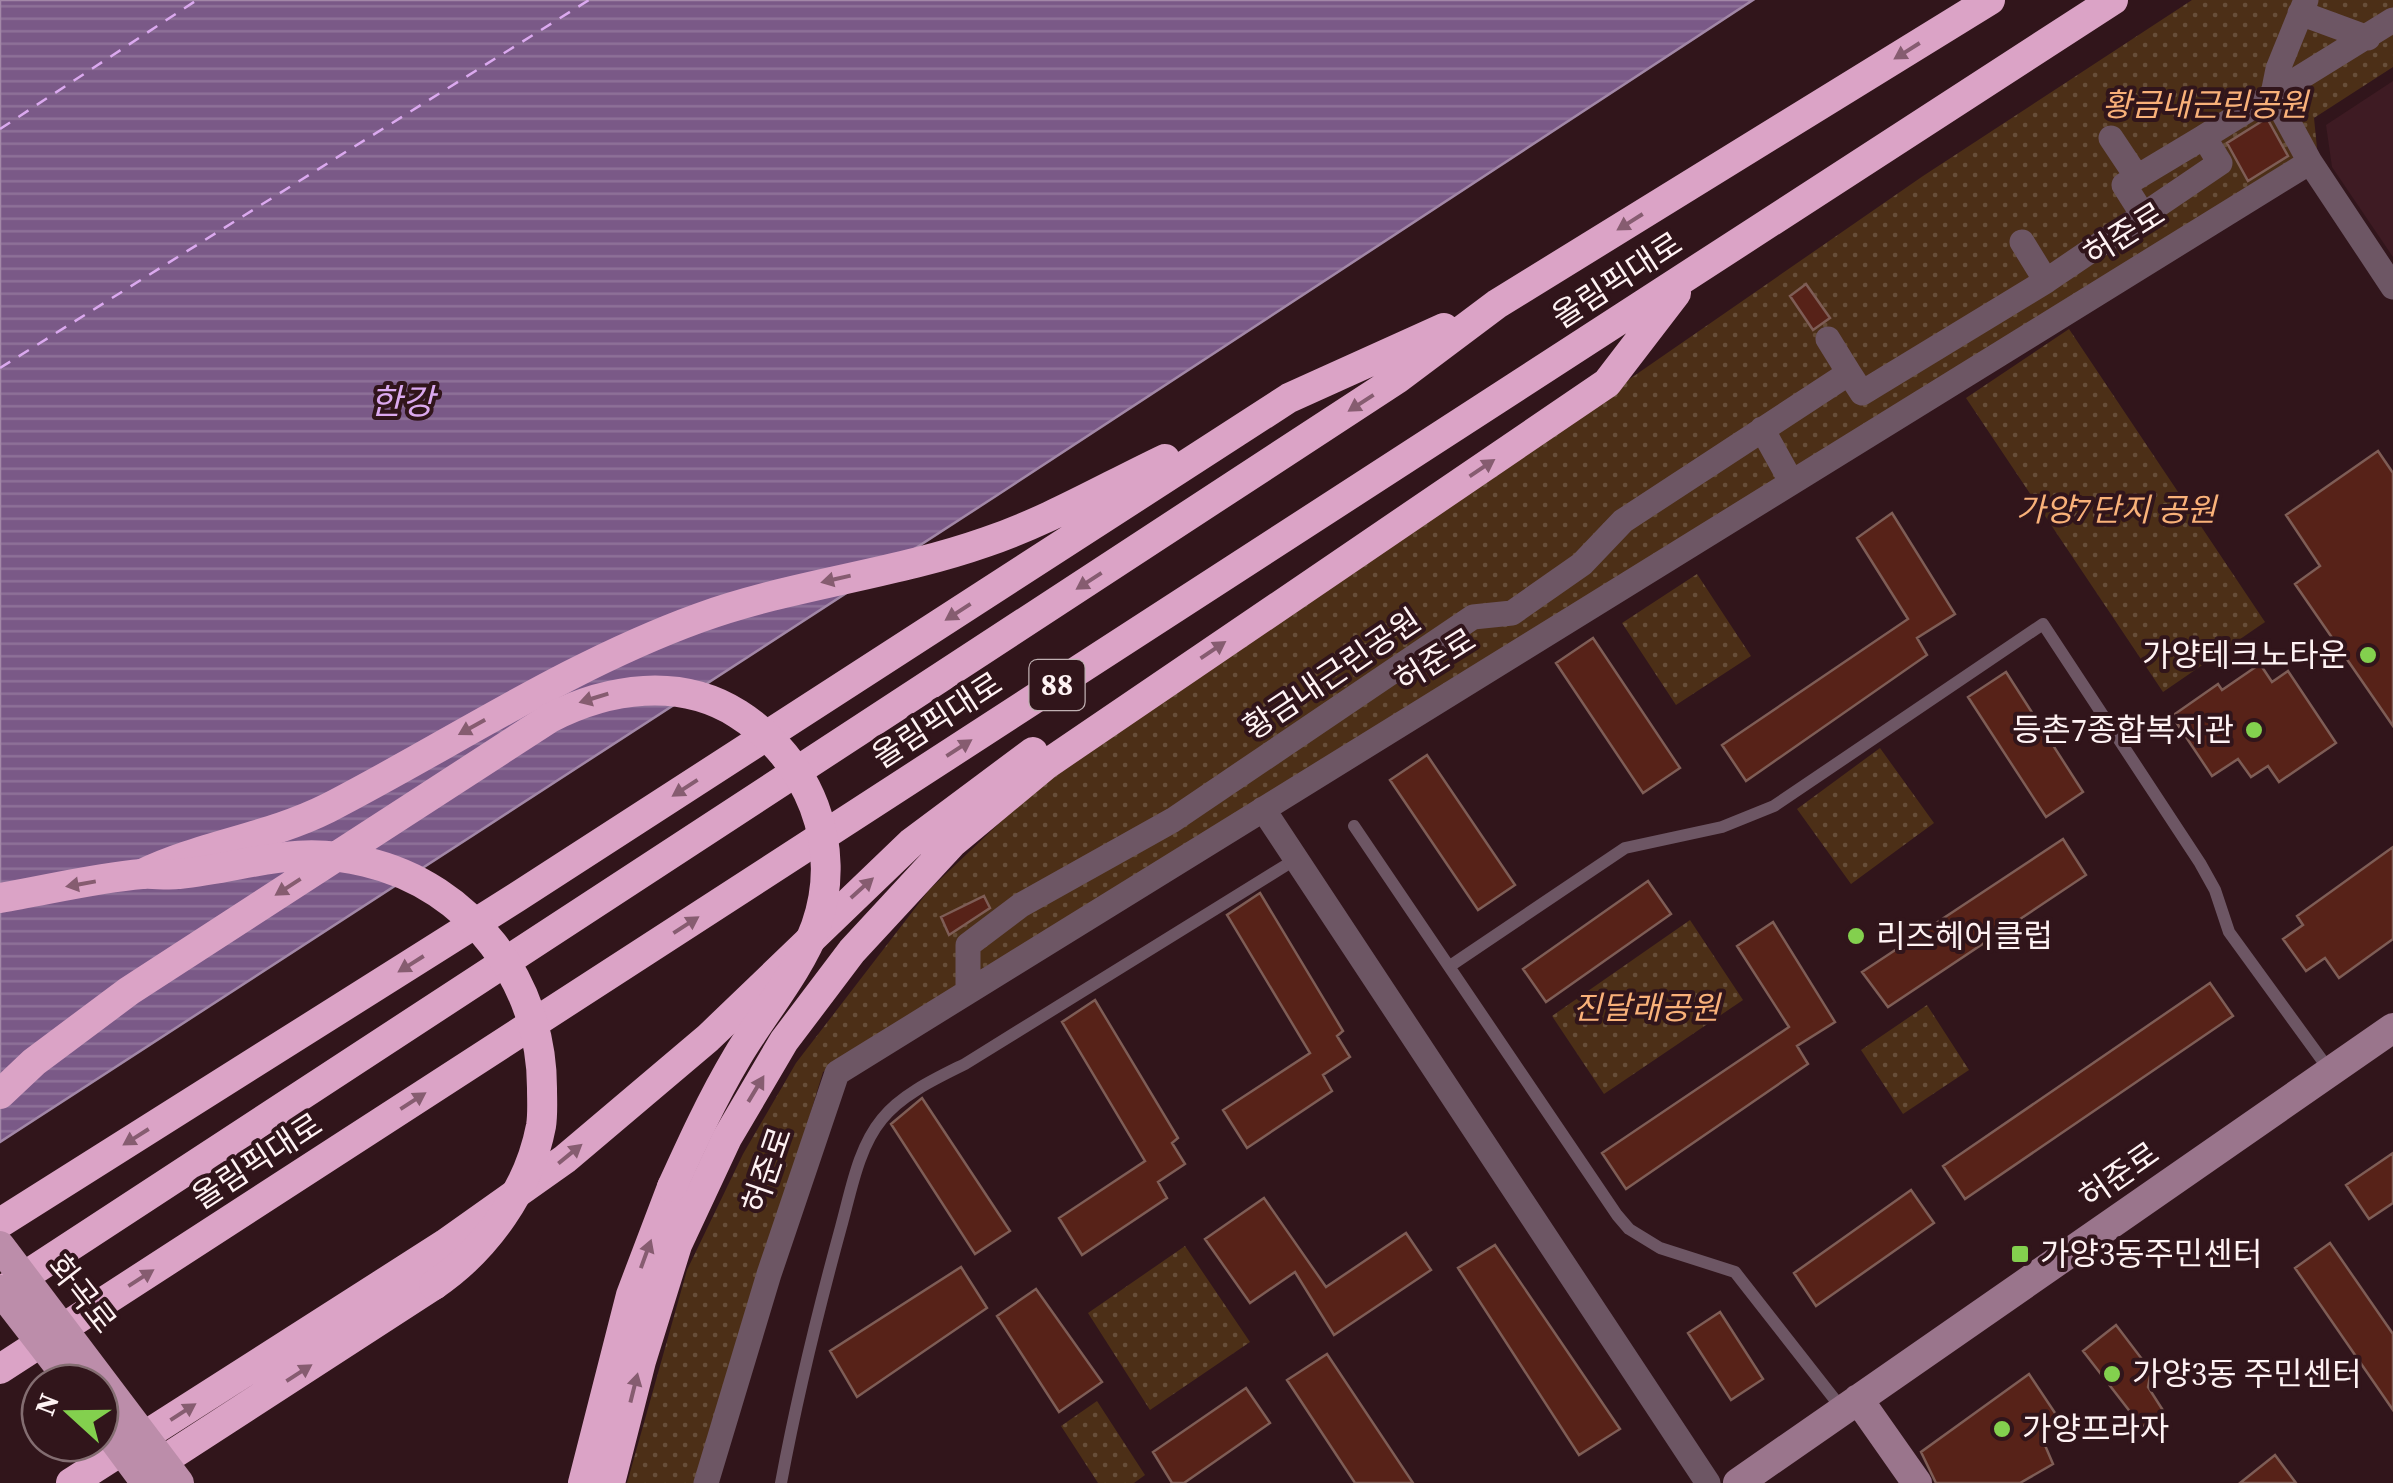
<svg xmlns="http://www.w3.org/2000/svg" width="2393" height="1483" viewBox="0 0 2393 1483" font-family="'Source Serif 4','Noto Sans KR',serif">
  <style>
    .built { fill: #3e1b23 }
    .park { fill: url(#park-dots) }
    .water { fill: url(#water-rules); stroke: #a287a7; stroke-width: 2.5 }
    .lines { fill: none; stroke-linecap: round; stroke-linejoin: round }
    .ferry { stroke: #dba9ef; stroke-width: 2.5; stroke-dasharray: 12 10; stroke-linecap: butt }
    .building { fill: #572218; stroke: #7e5d56; stroke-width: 2.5 }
    .lane { stroke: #6d5664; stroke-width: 12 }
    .street { stroke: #6d5664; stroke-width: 25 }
    .secondary { stroke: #9a758c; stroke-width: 30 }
    .highway { stroke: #dba3c6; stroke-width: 30 }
    .primary-bridge { stroke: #bc8daa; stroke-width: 30 }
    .highway-bridge { stroke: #dba3c6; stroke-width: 30 }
    .oneway { fill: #865c70 }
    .poi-dot { fill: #83d04e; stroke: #31151b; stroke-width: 4 }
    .labels { text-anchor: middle; stroke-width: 8; stroke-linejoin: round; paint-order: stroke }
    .shield { fill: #31151b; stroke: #c0b0b2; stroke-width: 2.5 }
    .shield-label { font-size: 30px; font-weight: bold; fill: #fef2f3 }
    .park-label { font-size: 32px; font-style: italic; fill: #f9b179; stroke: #31151b }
    .street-label { font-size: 32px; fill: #fef2f3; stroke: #31151b }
    .poi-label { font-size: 32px; fill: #fef2f3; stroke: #31151b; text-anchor: start }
    .water-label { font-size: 35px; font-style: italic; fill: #dba9ef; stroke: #31151b }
  </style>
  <defs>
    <pattern id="park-dots" width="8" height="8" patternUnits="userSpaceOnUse" patternTransform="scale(2.5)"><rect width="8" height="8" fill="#4c2f17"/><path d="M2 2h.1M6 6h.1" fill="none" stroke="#674e39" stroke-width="1.8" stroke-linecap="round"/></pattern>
    <pattern id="water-rules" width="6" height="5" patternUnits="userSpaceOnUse" patternTransform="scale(2.5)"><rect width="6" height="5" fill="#7a5987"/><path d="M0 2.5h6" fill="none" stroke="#8e7198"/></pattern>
  </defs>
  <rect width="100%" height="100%" fill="#31151b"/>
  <!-- built -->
  <path class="built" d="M2393 81V257L2332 167 2326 125Z"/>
  <!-- park -->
  <path class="park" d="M2192 0H2393V67L2314 118 2317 148 823 1072 697 1483H627L687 1270 743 1154 796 1063 929 890 1031 793 1923 176Z
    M2069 329 2265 622 2163 692 1966 398Z
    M1697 574 1751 656 1676 705 1622 623Z
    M1880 748 1934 823 1851 884 1797 809Z
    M1690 920 1743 1000 1604 1094 1552 1016Z
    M1927 1005 1969 1070 1903 1114 1861 1050Z
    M1185 1246 1250 1342 1150 1410 1088 1313Z
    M1097 1401 1145 1475 1134 1483H1098L1061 1426Z"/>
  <!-- water -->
  <path class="water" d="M0 0H1753L999 494 0 1142Z"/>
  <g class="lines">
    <!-- ferry -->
    <path class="ferry" d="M0 129 197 0
      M0 368 589 0"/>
  </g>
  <!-- building -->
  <path class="building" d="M2267 118 2288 156 2248 181 2227 143Z
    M1806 284 1830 318 1813 330 1790 296Z
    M2378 451 2393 473V726L2295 584 2320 566 2286 515Z
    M1892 513 1955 614 1917 638 1927 655 1746 781 1722 745 1908 619 1857 538Z
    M1593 638 1680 768 1643 793 1556 663Z
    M2260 664 2272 682 2288 671 2336 743 2279 782 2268 766 2251 777 2238 759 2212 776 2172 716 2218 684 2222 690Z
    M2006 672 2083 792 2046 817 1968 697Z
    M1427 755 1515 885 1478 910 1390 780Z
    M2063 839 2086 875 1888 1007 1862 972Z
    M2393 847V939L2339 978 2325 958 2306 971 2283 939 2303 925 2297 916Z
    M1648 881 1671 914 1546 1002 1523 969Z
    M1260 893 1343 1031 1337 1036 1350 1057 1323 1075 1332 1091 1247 1148 1223 1110 1310 1053 1227 915Z
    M984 896 990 908 949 935 941 917Z
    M1773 922 1835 1022 1797 1046 1808 1064 1626 1189 1602 1153 1789 1027 1737 946Z
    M2210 983 2233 1016 1965 1199 1943 1166Z
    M1095 1000 1178 1138 1172 1143 1185 1164 1158 1182 1167 1198 1082 1255 1059 1218 1145 1161 1062 1022Z
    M922 1098 1010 1231 975 1254 891 1124Z
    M2393 1153V1203L2369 1219 2346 1185Z
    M1911 1190 1934 1223 1816 1306 1794 1273Z
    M1264 1198 1326 1287 1406 1233 1431 1270 1334 1335 1295 1272 1250 1303 1205 1239Z
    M2330 1243 2393 1334V1410L2295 1268Z
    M1495 1245 1620 1429 1579 1455 1458 1268Z
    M961 1267 987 1308 857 1397 830 1351Z
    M1036 1289 1102 1382 1059 1412 997 1316Z
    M1720 1312 1763 1379 1731 1400 1688 1333Z
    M2116 1325 2151 1371 2148 1387 2164 1412 2142 1427 2083 1351Z
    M1327 1354 1413 1483H1355L1287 1380Z
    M2029 1374 2061 1422 2041 1436 2053 1464 2020 1483H1936L1921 1452Z
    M1246 1388 1270 1423 1184 1483H1172L1153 1452Z
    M2275 1455 2296 1483H2240Z"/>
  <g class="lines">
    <!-- lane -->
    <path class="lane" d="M1354 826 1617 1215 1629 1229 1660 1248 1735 1272 1843 1410
      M1450 966 1625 848 1722 827 1774 806 2043 624 2200 863 2215 890 2229 932 2330 1071
      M781 1483C797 1397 818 1311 841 1227 851 1191 858 1148 882 1119 902 1094 937 1078 965 1064L1296 859"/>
    <!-- street -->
    <path class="street" d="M2306 0 2278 69 2273 94 2310 162
      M2300 13 2368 38
      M2111 138 2137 177
      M2143 215 2124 185 2204 137
      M2022 242 2046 281
      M1828 339 1849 373
      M1762 429 1791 481
      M1263 809 1708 1483
      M968 991V945L1021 905 1173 820 1473 617 1512 613 1582 564 1623 521 1849 373 1862 393 2046 281 2220 163 2204 137 2393 20
      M706 1483 769 1274 837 1073 2310 162 2393 287"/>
    <!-- secondary -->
    <path class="secondary" d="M1858 1399 1917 1483
      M1738 1483 2393 1028"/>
    <!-- highway -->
    <path class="highway" d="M142 874C202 845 268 838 328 808 452 744 567 666 699 618 793 584 892 575 986 542 1048 521 1106 487 1165 459
      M0 1223 517 897 1289 398 1444 328
      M5 1289 1397 379 1497 304 1990 0
      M0 1369 2113 0
      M144 1473 434 1285
      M71 1483 445 1244 565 1159 708 1038 911 843 1033 752
      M583 1483 631 1295 672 1187
      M610 1483 641 1361 677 1245 727 1138 784 1041 852 951 952 843 1047 764 1607 383 1676 293"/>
    <!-- primary-bridge -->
    <path class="primary-bridge" d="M0 1246 179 1483
      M0 1290 62 1370
      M100 1421 146 1483"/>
    <!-- highway-bridge -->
    <path class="highway-bridge" d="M0 898C47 890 95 878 142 874 154 873 167 876 179 874 249 867 293 844 366 862 470 886 542 982 542 1088 542 1100 543 1114 541 1126 529 1189 487 1249 434 1285
      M0 1094 34 1062 129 991 550 718C608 688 680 677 738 714 809 759 844 845 816 926 800 970 761 1016 737 1057 712 1099 692 1143 672 1187"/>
  </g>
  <!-- one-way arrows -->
  <defs><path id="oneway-solid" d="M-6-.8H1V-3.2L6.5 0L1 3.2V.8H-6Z" transform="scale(2.5)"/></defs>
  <g class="oneway">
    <use href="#oneway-solid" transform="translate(1907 51) rotate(148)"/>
    <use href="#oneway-solid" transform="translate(1630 222) rotate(148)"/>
    <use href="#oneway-solid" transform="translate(1361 403) rotate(147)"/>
    <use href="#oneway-solid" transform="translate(1482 468) rotate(-34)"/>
    <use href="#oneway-solid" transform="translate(836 579) rotate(167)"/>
    <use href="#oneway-solid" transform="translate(1089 581) rotate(147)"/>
    <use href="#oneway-solid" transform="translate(958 612) rotate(147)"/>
    <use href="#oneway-solid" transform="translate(1213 650) rotate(-34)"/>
    <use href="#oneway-solid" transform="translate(594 698) rotate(163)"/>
    <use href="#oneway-solid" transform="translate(472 727) rotate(151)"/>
    <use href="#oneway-solid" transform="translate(959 748) rotate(-33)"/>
    <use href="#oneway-solid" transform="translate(685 788) rotate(147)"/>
    <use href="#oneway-solid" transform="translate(81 884) rotate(170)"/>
    <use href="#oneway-solid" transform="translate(288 887) rotate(147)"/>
    <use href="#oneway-solid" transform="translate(862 888) rotate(-42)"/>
    <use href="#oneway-solid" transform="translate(686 925) rotate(-33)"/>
    <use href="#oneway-solid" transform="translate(411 964) rotate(148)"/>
    <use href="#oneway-solid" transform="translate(756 1089) rotate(-59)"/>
    <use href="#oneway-solid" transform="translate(413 1101) rotate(-33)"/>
    <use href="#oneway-solid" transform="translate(136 1137) rotate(148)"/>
    <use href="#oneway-solid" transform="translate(570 1154) rotate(-39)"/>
    <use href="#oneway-solid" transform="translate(646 1254) rotate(-70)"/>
    <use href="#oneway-solid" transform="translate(141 1278) rotate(-33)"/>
    <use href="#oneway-solid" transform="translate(299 1373) rotate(-33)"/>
    <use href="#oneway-solid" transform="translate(634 1388) rotate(-76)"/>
    <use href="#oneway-solid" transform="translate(183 1412) rotate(-33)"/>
  </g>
  <!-- markers -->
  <g class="poi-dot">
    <circle cx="2368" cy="655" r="10"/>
    <circle cx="2254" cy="730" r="10"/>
    <circle cx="1856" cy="936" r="10"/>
    <rect x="2010" y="1244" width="20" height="20" rx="5"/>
    <circle cx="2112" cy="1374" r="10"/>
    <circle cx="2002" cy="1429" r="10"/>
  </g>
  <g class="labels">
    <!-- shield labels -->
    <rect class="shield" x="1029.5" y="660" width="55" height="50" rx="8"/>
    <g class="shield-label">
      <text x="1057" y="695">88</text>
    </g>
    <!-- park labels -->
    <g class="park-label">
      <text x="2205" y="116">황금내근린공원</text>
      <text x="2116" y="521">가양7단지 공원</text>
      <text x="1646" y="1019">진달래공원</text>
    </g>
    <!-- street labels -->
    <g class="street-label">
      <text transform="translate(2124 234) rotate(-32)" y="11">허준로</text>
      <text transform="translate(1617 280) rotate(-33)" y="11">올림픽대로</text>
      <text transform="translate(1435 660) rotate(-32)" y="11">허준로</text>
      <text transform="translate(1332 674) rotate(-34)" y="11">황금내근린공원</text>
      <text transform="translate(937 720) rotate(-33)" y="11">올림픽대로</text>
      <text transform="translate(257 1161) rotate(-33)" y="11">올림픽대로</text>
      <text transform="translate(767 1170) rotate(-71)" y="11">허준로</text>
      <text transform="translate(2119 1175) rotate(-35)" y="11">허준로</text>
      <text transform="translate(82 1294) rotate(52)" y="11">화곡로</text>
    </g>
    <!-- poi labels -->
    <g class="poi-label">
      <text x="2348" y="666" text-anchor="end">가양테크노타운</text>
      <text x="2234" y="741" text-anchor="end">등촌7종합복지관</text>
      <text x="1876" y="947">리즈헤어클럽</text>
      <text x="2040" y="1265">가양3동주민센터</text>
      <text x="2132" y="1385">가양3동 주민센터</text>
      <text x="2022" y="1440">가양프라자</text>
    </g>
    <!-- water labels -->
    <g class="water-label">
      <text x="402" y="414">한강</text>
    </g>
  </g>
  <!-- north arrow -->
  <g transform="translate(70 1413) rotate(291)"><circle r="48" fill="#31151b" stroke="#836d71" stroke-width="2.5"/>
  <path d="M0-8L18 38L0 25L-18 38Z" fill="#83d04e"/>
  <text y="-15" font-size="28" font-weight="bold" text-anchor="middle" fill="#fef2f3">N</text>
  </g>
</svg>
